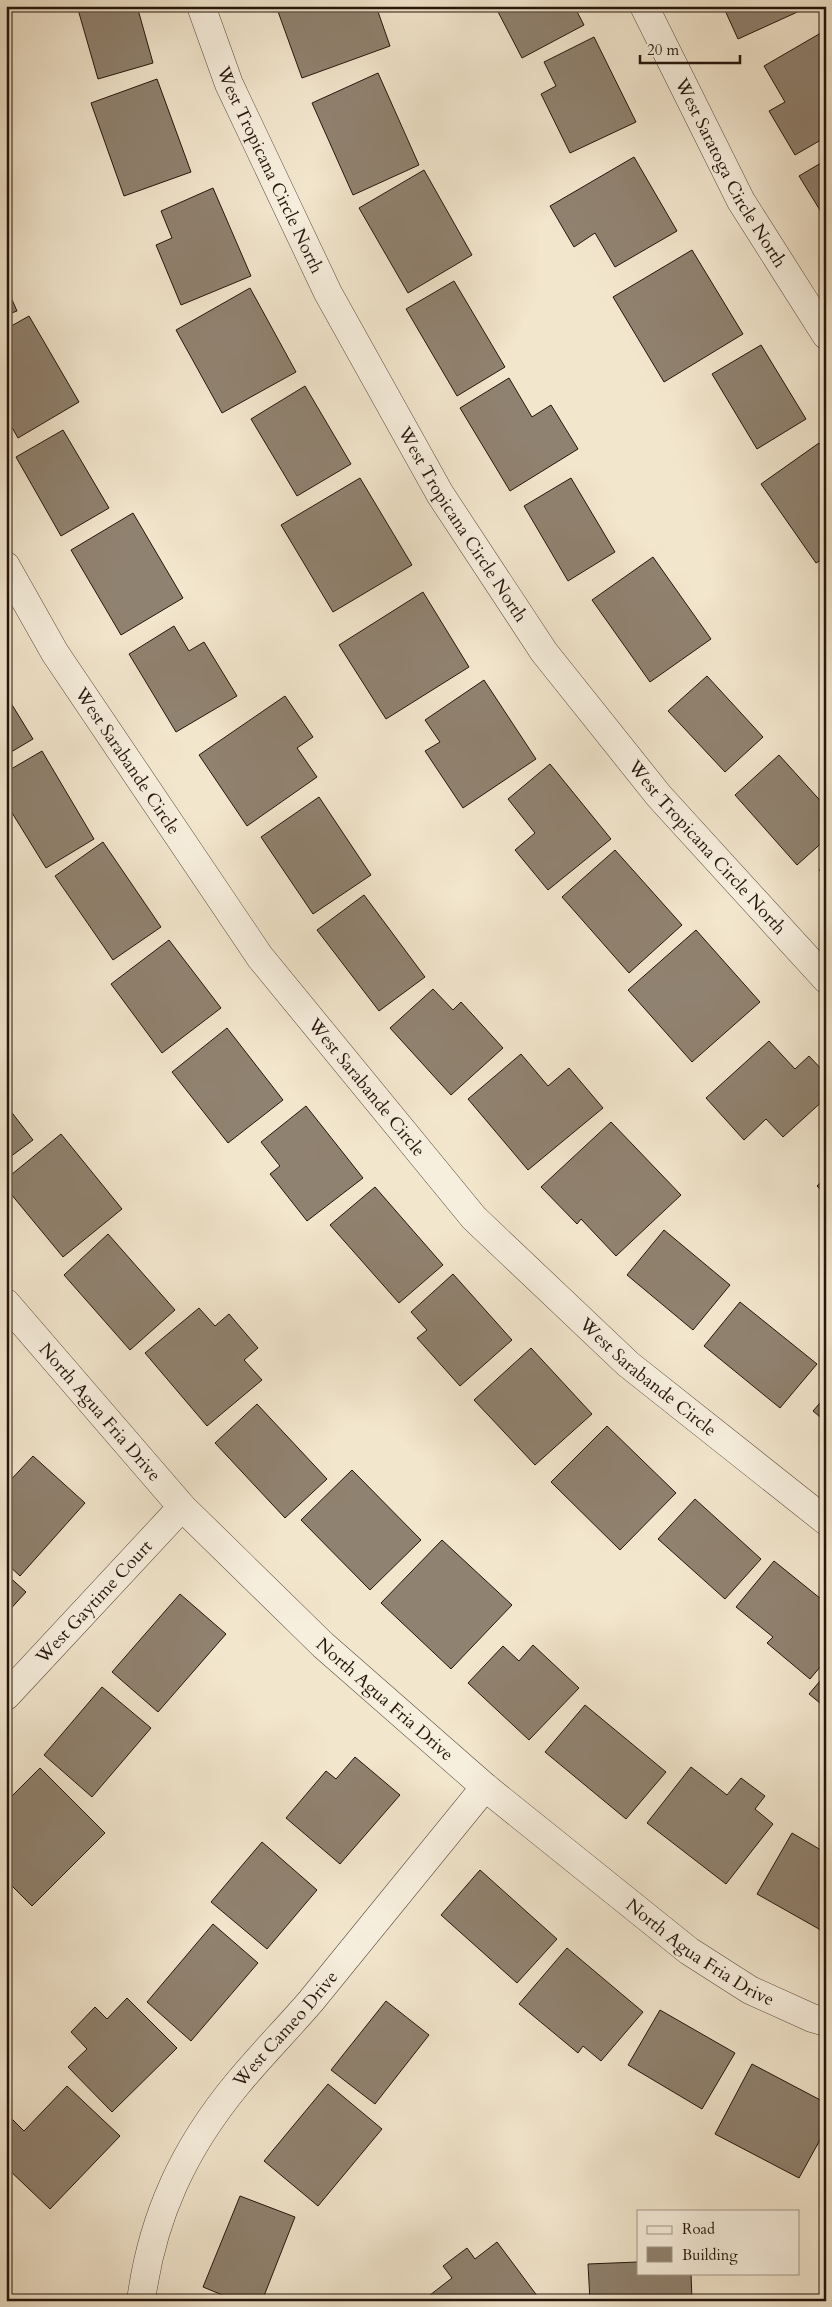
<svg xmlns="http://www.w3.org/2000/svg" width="832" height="2307" viewBox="0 0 832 2307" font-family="Cardo,serif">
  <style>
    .building { fill: #908270; stroke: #25150c }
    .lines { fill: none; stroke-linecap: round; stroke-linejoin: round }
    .street-casing { stroke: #58493c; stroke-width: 29 }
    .street { stroke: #f7efde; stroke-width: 28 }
    .labels { text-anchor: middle; stroke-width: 4; stroke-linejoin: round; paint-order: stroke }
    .street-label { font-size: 18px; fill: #25150c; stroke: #f7efde }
  </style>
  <rect width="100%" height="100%" fill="#f2e6cd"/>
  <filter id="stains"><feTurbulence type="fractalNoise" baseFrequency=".004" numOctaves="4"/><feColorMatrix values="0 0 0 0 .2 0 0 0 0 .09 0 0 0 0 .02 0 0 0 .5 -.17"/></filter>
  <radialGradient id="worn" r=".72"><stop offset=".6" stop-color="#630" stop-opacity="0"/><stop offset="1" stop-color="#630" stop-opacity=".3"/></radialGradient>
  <!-- building -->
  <path class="building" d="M77 6H137L153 63 98 79Z
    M276 6H376L390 46 302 78Z
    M495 6H574L584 25 522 58Z
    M723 6H803L804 9 738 39Z
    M826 30V137L795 155 769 111 785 102 764 66Z
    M594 37 636 122 570 153 541 94 556 86 544 62Z
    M378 73 419 165 353 195 312 103Z
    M157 79 191 172 124 196 91 103Z
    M634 157 677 231 615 267 595 233 574 247 550 206Z
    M826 160V220L799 176Z
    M424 170 472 255 408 293 359 208Z
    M213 188 251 276 181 305 156 245 172 238 161 211Z
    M692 250 743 334 664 382 613 297Z
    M454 281 505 367 457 396 406 309Z
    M6 286 17 311 6 315Z
    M250 288 296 372 222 413 176 330Z
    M29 316 79 402 18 438 6 417V329Z
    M761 345 806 419 757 449 712 374Z
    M509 378 532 417 551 405 578 449 510 491 460 408Z
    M305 386 351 464 297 496 251 419Z
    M63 430 109 508 61 536 16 457Z
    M819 443 826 453V557L816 563 761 484Z
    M360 478 412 565 333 612 281 525Z
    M571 478 615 552 568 581 524 506Z
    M133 513 183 598 121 635 71 550Z
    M653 557 711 639 650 682 592 600Z
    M423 592 469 667 386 719 339 645Z
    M174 626 189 651 204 642 237 696 176 732 129 654Z
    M707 676 763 737 725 772 668 711Z
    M484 680 536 759 463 808 425 751 440 742 425 720Z
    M6 695 33 739 6 755Z
    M285 696 313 737 297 748 317 777 247 826 199 755Z
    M42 751 94 839 46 868 6 803V772Z
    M779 755 826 807V839L797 865 735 795Z
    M550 764 611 839 548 890 515 850 535 833 508 799Z
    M319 797 371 875 313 914 261 837Z
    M103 842 161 927 113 960 55 876Z
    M615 850 682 925 629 973 562 897Z
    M826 864V877L819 870Z
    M364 895 425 977 379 1011 317 930Z
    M696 930 760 1002 692 1062 628 990Z
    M169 940 221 1008 162 1053 111 984Z
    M433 989 453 1010 461 1002 503 1048 451 1095 390 1028Z
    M227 1028 283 1100 228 1143 172 1072Z
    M769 1041 795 1069 809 1056 826 1074V1098L783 1137 766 1119 744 1140 706 1098Z
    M521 1054 548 1086 569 1068 603 1108 528 1170 468 1099Z
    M6 1105 33 1140 6 1160Z
    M306 1106 363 1178 307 1221 270 1174 280 1166 261 1142Z
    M611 1122 681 1195 616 1256 581 1219 577 1224 541 1187Z
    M61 1134 122 1209 63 1257 6 1188V1179Z
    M826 1177V1195L817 1186Z
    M375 1187 443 1265 399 1303 330 1225Z
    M664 1230 730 1285 693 1330 627 1275Z
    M108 1234 175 1310 130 1350 64 1275Z
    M453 1274 512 1340 460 1386 417 1338 427 1330 411 1312Z
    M740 1302 817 1364 780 1408 704 1346Z
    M199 1308 215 1326 229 1314 258 1348 244 1360 262 1380 207 1426 145 1353Z
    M531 1348 592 1414 535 1465 474 1400Z
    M826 1396V1422L813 1411Z
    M257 1404 327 1479 285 1518 215 1443Z
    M607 1426 676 1493 620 1550 551 1482Z
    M33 1456 85 1503 20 1576 6 1563V1485Z
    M352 1470 421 1540 370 1590 301 1520Z
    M695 1499 761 1559 725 1599 658 1539Z
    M442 1540 512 1605 451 1669 381 1603Z
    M774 1561 826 1603V1660L810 1679 767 1643 773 1637 736 1607Z
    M6 1574 26 1592 6 1614Z
    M180 1594 226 1634 158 1712 112 1672Z
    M533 1645 579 1688 529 1740 468 1683 503 1646 519 1661Z
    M826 1674V1708L809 1694Z
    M102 1687 151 1728 92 1797 44 1755Z
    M585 1705 666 1772 626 1819 545 1752Z
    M355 1757 400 1795 340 1864 286 1818 326 1771 336 1779Z
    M691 1767 727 1795 741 1778 765 1796 755 1809 773 1824 726 1884 647 1823Z
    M40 1768 105 1833 32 1906 6 1880V1802Z
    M792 1833 826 1853V1933L757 1894Z
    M262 1842 317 1890 267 1949 211 1902Z
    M480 1870 557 1939 517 1983 441 1915Z
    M213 1924 258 1963 191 2041 147 2002Z
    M567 1948 643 2012 601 2061 583 2046 578 2053 519 2004Z
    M127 1998 177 2048 112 2112 68 2067 87 2049 71 2032 95 2007 107 2019Z
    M386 2001 429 2035 375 2104 331 2070Z
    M660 2010 735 2053 702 2109 628 2065Z
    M752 2064 826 2103V2129L799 2178 715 2134Z
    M328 2084 382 2129 318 2206 264 2161Z
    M67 2086 120 2136 50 2209 6 2167V2125L12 2119 24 2131Z
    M240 2196 295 2217 262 2301H237L203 2287Z
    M497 2242 541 2301H434L430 2295 452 2278 443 2266 467 2248 475 2259Z
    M638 2262V2273H691L692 2301H590L588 2264Z
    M809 2299V2301H739Z"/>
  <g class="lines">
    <defs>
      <g id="street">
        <path id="s1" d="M201 6 229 84 328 293 440 494 544 652 659 796 826 979"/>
        <path id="s2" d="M644 6 741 201 826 335"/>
        <path id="s3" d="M6 566 55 653 260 957 474 1218 628 1364 826 1521"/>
        <path id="s4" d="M6 1303 182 1507 323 1645 485 1787 689 1951 750 1990 812 2018 826 2022"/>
        <path id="s5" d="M6 1696 182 1507"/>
        <path id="s6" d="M141 2301C152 2217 184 2148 238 2083 261 2055 287 2029 311 2001 369 1930 427 1858 485 1787"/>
      </g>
    </defs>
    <!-- street casing -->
    <use href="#street" class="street-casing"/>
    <!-- street -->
    <use href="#street" class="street"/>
  </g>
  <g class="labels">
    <!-- street labels -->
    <g class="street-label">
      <text dy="6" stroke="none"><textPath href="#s1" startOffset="178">West Tropicana Circle North</textPath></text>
      <text dy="6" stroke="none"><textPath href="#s2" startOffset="188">West Saratoga Circle North</textPath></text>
      <text dy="6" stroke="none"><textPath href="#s1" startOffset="582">West Tropicana Circle North</textPath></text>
      <text dy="6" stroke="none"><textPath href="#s3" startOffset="230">West Sarabande Circle</textPath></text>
      <text dy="6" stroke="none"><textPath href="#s1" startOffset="988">West Tropicana Circle North</textPath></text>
      <text dy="6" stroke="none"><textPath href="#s3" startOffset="635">West Sarabande Circle</textPath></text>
      <text dy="6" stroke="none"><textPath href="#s3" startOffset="1040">West Sarabande Circle</textPath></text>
      <text dy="6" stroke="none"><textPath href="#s4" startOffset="144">North Agua Fria Drive</textPath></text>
      <text dy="6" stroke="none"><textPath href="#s5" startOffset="129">West Gaytime Court</textPath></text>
      <text dy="6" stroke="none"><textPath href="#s4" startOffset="549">North Agua Fria Drive</textPath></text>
      <text dy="6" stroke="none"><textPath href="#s4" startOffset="954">North Agua Fria Drive</textPath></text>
      <text dy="6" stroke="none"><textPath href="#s6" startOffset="314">West Cameo Drive</textPath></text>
    </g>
  </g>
  <!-- margin -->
  <rect width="832" height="2307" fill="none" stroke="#f2e6cd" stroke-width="25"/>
  <rect x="8" y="8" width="817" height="2292" fill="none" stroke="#25150c" stroke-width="2.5"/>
  <rect x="12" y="12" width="807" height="2282" fill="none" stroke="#25150c"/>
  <!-- legend -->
  <rect x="637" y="2210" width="162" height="65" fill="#f7efde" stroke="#a3988a"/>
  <rect x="647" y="2226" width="25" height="8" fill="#f7efde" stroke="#a3988a"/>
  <text x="682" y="2234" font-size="15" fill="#25150c">Road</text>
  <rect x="647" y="2247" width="25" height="15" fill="#908270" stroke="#a3988a"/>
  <text x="682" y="2260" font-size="15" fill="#25150c">Building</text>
  <!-- scale -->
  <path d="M640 55v8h100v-8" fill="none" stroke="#25150c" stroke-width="2.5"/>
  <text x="647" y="55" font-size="15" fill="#25150c" stroke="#f7efde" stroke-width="4" paint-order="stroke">20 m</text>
  <rect width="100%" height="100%" filter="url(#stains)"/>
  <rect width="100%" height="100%" fill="url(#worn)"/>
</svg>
